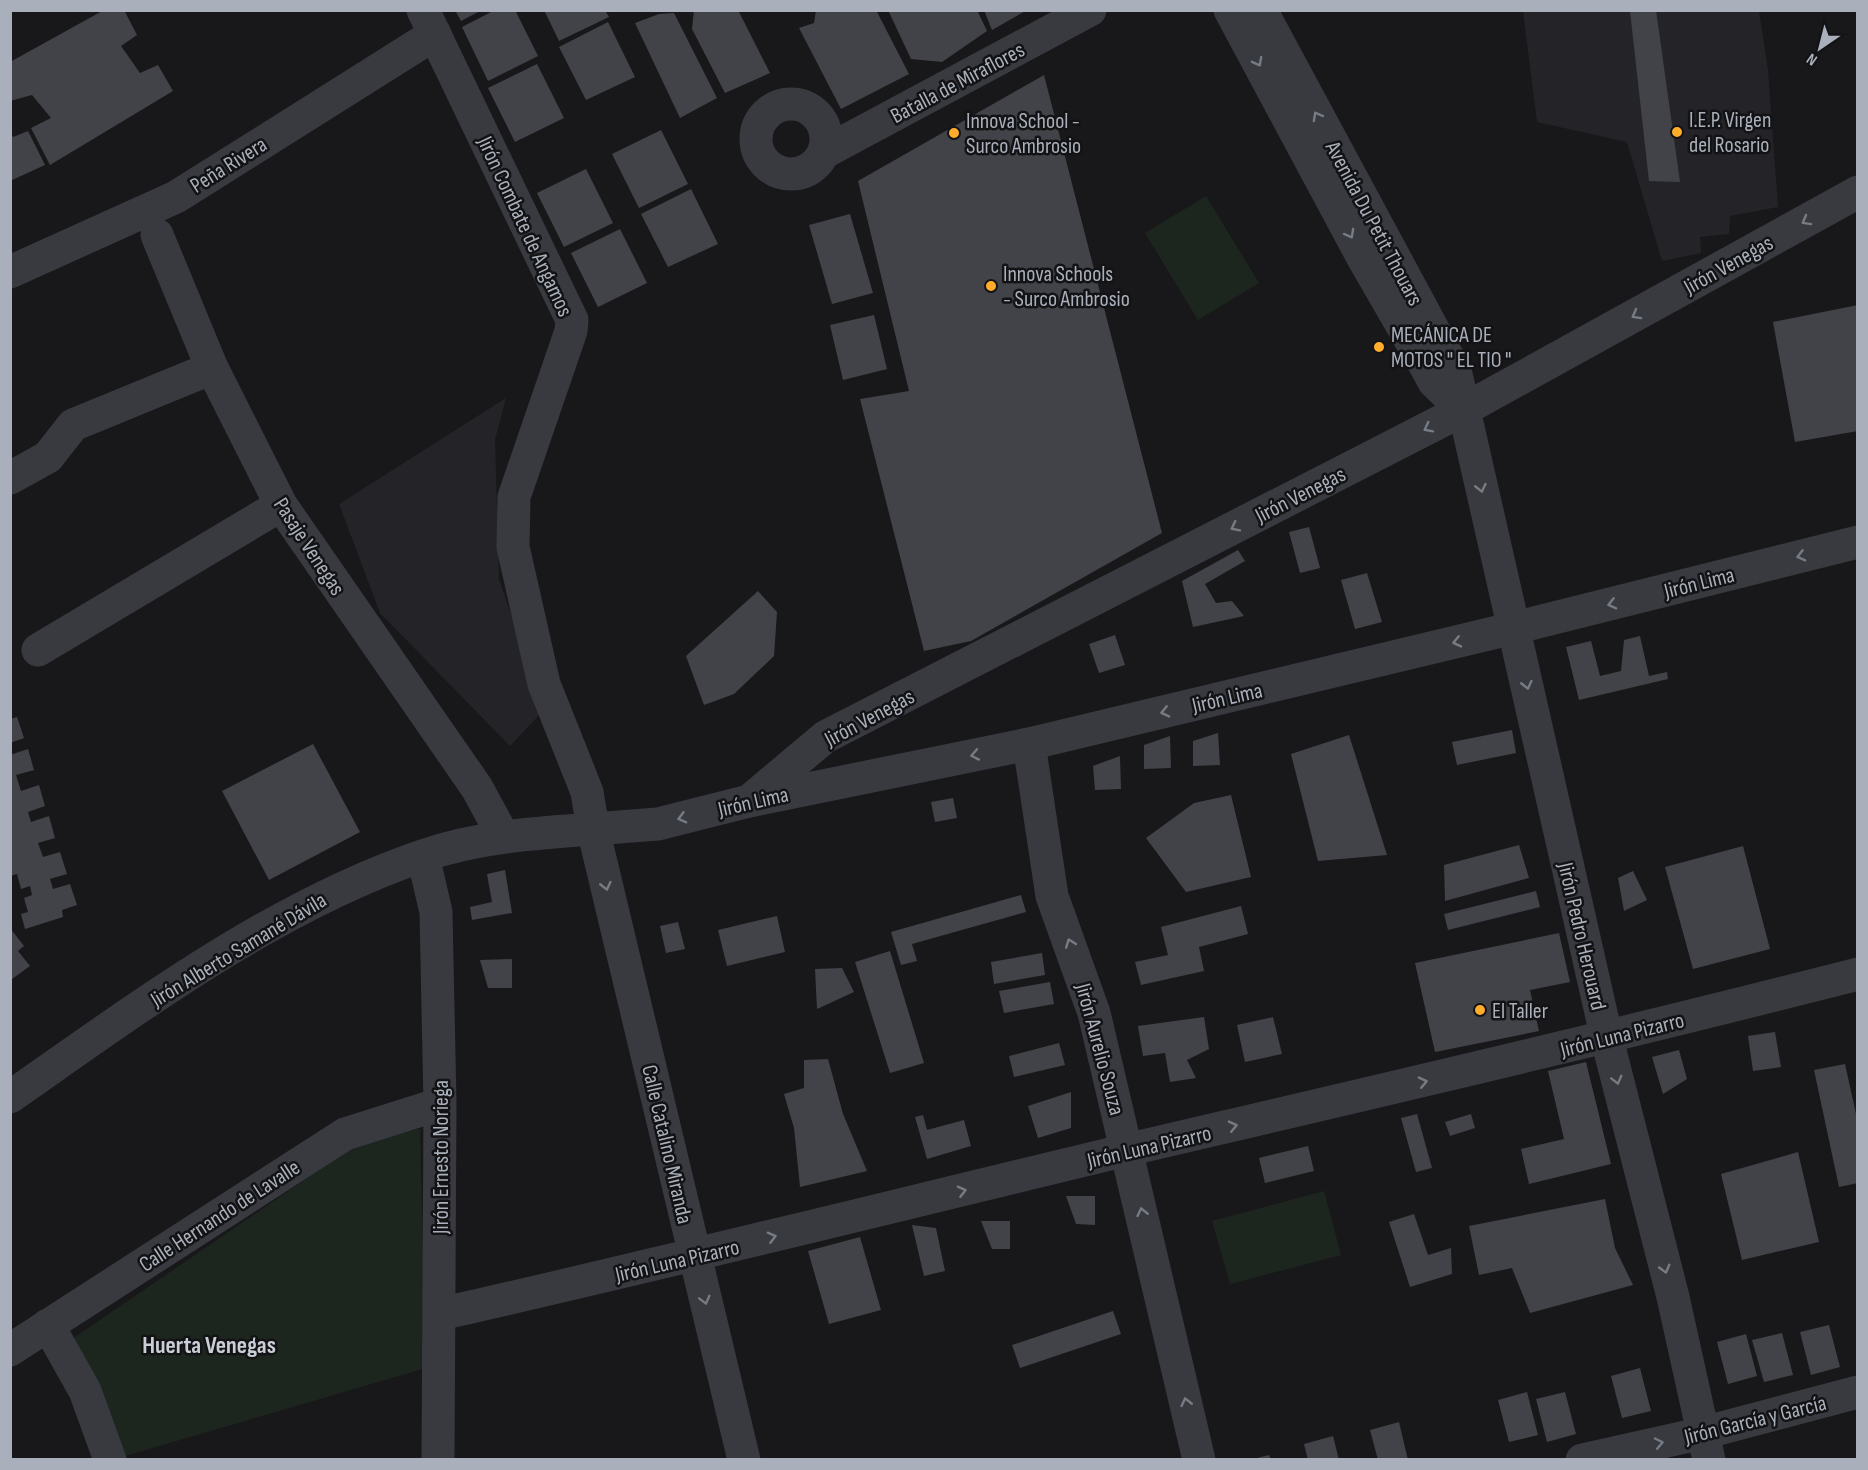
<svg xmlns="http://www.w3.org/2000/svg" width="1868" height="1470" viewBox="0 0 1868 1470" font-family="'Sofia Sans Condensed',sans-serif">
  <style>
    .built { fill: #242428 }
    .green { fill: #1d261e }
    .building { fill: #424348 }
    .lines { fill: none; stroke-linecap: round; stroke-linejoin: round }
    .minor { stroke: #383a40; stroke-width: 33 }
    .tertiary { stroke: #383a40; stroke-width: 33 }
    .oneway { stroke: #767b84 }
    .poi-dot { fill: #ffad2b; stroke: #131315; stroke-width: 2 }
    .labels { text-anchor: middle; stroke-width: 5; stroke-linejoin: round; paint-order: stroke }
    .street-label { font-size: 22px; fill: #a9b0bb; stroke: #131315 }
    .poi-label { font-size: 22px; fill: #a9b0bb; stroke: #131315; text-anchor: start }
    .neighbourhood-label { font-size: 24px; font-weight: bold; fill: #caced7; stroke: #131315 }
  </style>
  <rect width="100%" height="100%" fill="#18181a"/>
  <!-- built -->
  <path class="built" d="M1523 11H1759L1768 70 1778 207 1730 216 1729 234 1700 237 1701 253 1662 261 1627 142 1537 122Z
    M506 398 495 440 499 579 544 710 510 746 380 613 339 504Z"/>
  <!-- green -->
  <path class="green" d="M1206 196 1259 283 1198 320 1145 233Z
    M420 1129 426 1368 125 1456 72 1339 366 1138Z
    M1324 1191 1341 1255 1230 1284 1212 1221Z"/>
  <!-- building -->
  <path class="building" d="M104 10H124L137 35 121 46 140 73 158 65 173 91 50 165 31 128 51 118 32 95 10 101V62Z
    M455 10H482L461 21Z
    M495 10H515L538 56 488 81 462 27Z
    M544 10H605L609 17 559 41Z
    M694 10H738L770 73 725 93 692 29Z
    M816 10H876L909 74 841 109 799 28 814 23Z
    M888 10H977L987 31 942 62 911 59Z
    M984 10H1027L992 30Z
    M1656 10 1680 182 1649 181 1630 11Z
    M674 13 717 98 680 118 635 23 659 14Z
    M608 22 635 77 586 100 559 47Z
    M537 64 564 118 515 142 488 88Z
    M1044 75 1162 533 971 641 924 651 860 399 909 391 858 181Z
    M661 130 688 184 639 208 612 154Z
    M28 131 45 165 10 181V132L13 137Z
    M586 169 613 223 564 247 537 193Z
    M691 189 718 244 668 267 641 214Z
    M850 214 873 293 832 304 809 225Z
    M620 229 647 283 598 307 571 253Z
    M1858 305V431L1795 442 1773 322Z
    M874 315 887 369 843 380 830 325Z
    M1309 527 1320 568 1300 573 1289 532Z
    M1238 550 1245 561 1205 584 1216 603 1232 601 1244 616 1193 627 1182 581Z
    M1367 573 1382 622 1355 629 1341 580Z
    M758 591 777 612 774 656 734 694 704 705 686 656Z
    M1115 635 1125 665 1099 673 1089 644Z
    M1640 636 1649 676 1667 672 1668 679 1579 700 1566 647 1591 641 1600 676 1621 671 1624 640Z
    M17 717 24 738 10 743V719Z
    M1512 730 1516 753 1457 765 1452 742Z
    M1218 733 1220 765 1193 766V741Z
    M1349 735 1387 855 1318 861 1291 754Z
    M1170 736 1171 768 1144 769V745Z
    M313 744 360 832 269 880 222 791Z
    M28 749 34 770 16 775 21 791 39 785 45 806 28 812 31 822 49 816 55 838 38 843 43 857 60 852 67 874 50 879 53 889 70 884 77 905 62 910 63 917 25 929 21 914 28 912 24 898 32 895 30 886 21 889 17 874 10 876V755Z
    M1120 756 1121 789 1095 790 1093 766Z
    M1231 795 1251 877 1186 892 1146 838 1194 803Z
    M953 798 957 818 935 822 931 802Z
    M1519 845 1529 878 1445 901 1444 865Z
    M1743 846 1770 949 1693 969 1665 867Z
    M505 870 512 913 472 920 470 907 492 902 487 874Z
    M1633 871 1647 900 1624 911 1618 878Z
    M1536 891 1540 907 1448 930 1444 914Z
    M1021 895 1026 912 912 944 917 961 901 965 891 932Z
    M1241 906 1248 934 1199 947 1204 971 1141 985 1135 962 1168 955 1161 927Z
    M777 916 785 952 727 966 718 930Z
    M678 922 685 949 666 953 660 926Z
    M10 928 24 946 18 951 30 966 12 979Z
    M1559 933 1570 982 1530 990 1539 1031 1435 1052 1415 963Z
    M890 951 924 1063 890 1073 855 962Z
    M1042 953 1045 975 994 984 991 962Z
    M512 959V988H488L480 960Z
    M842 968 854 992 817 1009 815 969Z
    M1050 982 1054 1004 1004 1013 999 991Z
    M1204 1017 1209 1049 1187 1060 1196 1078 1170 1082 1165 1053 1143 1056 1138 1026Z
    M1273 1017 1282 1054 1245 1062 1237 1025Z
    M1775 1032 1781 1067 1753 1071 1748 1036Z
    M1059 1043 1065 1065 1014 1077 1009 1056Z
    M1679 1050 1687 1079 1663 1094 1652 1057Z
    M828 1059 843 1114 867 1171 800 1187 794 1128 784 1094 804 1088V1060Z
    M1586 1062 1611 1164 1529 1184 1521 1149 1564 1139 1548 1071Z
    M1845 1064 1858 1123V1183L1839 1187 1814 1070Z
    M1071 1092V1128L1038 1138 1028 1106Z
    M1417 1114 1432 1168 1416 1172 1401 1118Z
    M1471 1114 1475 1128 1450 1136 1445 1122Z
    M923 1115 927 1130 964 1120 971 1146 927 1159 915 1117Z
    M1308 1146 1314 1171 1265 1183 1259 1158Z
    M1798 1152 1819 1242 1742 1260 1721 1174Z
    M1066 1196H1095V1225L1076 1224Z
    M1605 1199 1615 1248 1633 1285 1530 1313 1512 1268 1479 1275 1469 1226Z
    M1414 1214 1428 1255 1451 1248 1452 1274 1410 1287 1389 1222Z
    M981 1221H1010V1249H992Z
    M912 1225 936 1228 945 1271 924 1276Z
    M860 1237 881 1310 829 1324 808 1251Z
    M1113 1311 1121 1334 1020 1368 1012 1345Z
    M1829 1325 1840 1367 1811 1375 1800 1332Z
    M1782 1333 1793 1375 1764 1382 1752 1340Z
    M1746 1334 1757 1376 1728 1384 1717 1342Z
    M1640 1368 1651 1411 1622 1418 1611 1376Z
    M1527 1392 1538 1435 1509 1442 1498 1400Z
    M1565 1392 1576 1434 1547 1442 1536 1399Z
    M1399 1422 1408 1460H1378L1370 1430Z
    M1333 1436 1339 1460H1308L1304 1444Z
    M1269 1455 1271 1460H1253V1459Z"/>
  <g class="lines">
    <!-- minor -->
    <path class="minor" d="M1230 10 1363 258 1426 367 1434 382 1463 410
      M1261 10 1455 370 1607 1039 1673 1297 1709 1460
      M756 139a35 35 0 1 1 70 0a35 35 0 1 1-70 0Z
      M825 152 1090 10
      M157 235 212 368 281 505 477 788 503 836
      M10 272 176 197 435 34
      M10 478 48 457 73 425 212 368
      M38 650 281 505
      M1029 744 1052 896 1094 1013 1199 1460
      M749 801 825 737 1463 410 1858 192
      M423 856 436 912 440 1104 438 1460
      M10 1097C139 1007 273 907 422 856 477 837 535 833 593 829
      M440 1314C671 1262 901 1204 1131 1149 1374 1092 1616 1036 1858 974
      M48 1325 85 1391 110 1460
      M10 1350 345 1134 440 1104
      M1582 1460 1703 1433 1858 1392"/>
    <!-- tertiary -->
    <path class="tertiary" d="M423 10 572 320 571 331 514 497 513 547 544 684 587 792 593 829 744 1460
      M593 829 658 824 749 801 1029 744 1514 628 1858 542"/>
  </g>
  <!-- one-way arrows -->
  <defs><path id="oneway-chevron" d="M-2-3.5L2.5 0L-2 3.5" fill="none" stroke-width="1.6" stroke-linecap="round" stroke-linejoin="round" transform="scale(1.5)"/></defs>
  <g class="oneway">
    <use href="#oneway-chevron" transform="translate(1258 62) rotate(62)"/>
    <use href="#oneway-chevron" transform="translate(1317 116) rotate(-119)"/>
    <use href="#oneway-chevron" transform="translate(1806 221) rotate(151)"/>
    <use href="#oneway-chevron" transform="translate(1350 234) rotate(61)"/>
    <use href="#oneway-chevron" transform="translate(1636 315) rotate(151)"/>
    <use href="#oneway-chevron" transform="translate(1428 428) rotate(153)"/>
    <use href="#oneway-chevron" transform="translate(1481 488) rotate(77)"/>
    <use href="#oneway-chevron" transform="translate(1235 527) rotate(153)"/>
    <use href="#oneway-chevron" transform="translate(1801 556) rotate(166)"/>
    <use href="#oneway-chevron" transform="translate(1612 604) rotate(166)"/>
    <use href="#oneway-chevron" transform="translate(1457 642) rotate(167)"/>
    <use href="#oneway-chevron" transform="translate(1527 685) rotate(77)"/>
    <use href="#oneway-chevron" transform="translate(1165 712) rotate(167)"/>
    <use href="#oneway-chevron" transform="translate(975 755) rotate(169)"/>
    <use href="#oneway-chevron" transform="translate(682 818) rotate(165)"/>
    <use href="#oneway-chevron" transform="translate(606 886) rotate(77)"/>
    <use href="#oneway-chevron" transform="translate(1070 943) rotate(-110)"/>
    <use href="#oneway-chevron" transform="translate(1617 1080) rotate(76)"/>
    <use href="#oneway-chevron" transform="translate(1423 1082) rotate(-13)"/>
    <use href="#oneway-chevron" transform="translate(1233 1126) rotate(-13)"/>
    <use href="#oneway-chevron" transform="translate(962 1191) rotate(-14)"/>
    <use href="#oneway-chevron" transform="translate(1142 1212) rotate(-103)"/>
    <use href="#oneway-chevron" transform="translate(772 1237) rotate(-14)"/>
    <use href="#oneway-chevron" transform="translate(1665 1269) rotate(75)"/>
    <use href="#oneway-chevron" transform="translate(705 1300) rotate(76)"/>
    <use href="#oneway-chevron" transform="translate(1186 1402) rotate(-103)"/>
    <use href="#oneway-chevron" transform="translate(1659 1443) rotate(-12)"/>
  </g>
  <!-- markers -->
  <g class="poi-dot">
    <circle cx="1677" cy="132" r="6"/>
    <circle cx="954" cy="133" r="6"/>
    <circle cx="991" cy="286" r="6"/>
    <circle cx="1379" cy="347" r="6"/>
    <circle cx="1480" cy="1010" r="6"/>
  </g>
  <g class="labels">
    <!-- street labels -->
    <g class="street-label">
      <text transform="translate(957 82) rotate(-28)" y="8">Batalla de Miraflores</text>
      <text transform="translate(228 164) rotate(-32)" y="8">Peña Rivera</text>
      <text transform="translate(1375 223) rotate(62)" y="8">Avenida Du Petit Thouars</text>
      <text transform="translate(526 226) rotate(65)" y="8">Jirón Combate de Angamos</text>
      <text transform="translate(1728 264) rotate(-29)" y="8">Jirón Venegas</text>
      <text transform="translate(1300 494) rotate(-27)" y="8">Jirón Venegas</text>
      <text transform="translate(310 546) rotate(57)" y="8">Pasaje Venegas</text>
      <text transform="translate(1699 582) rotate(-14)" y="8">Jirón Lima</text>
      <text transform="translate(1227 697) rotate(-13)" y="8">Jirón Lima</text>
      <text transform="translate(869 717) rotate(-28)" y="8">Jirón Venegas</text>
      <text transform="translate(753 801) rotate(-13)" y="8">Jirón Lima</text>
      <text transform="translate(1583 936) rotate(77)" y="8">Jirón Pedro Herouard</text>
      <text transform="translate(238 949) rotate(-31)" y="8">Jirón Alberto Samané Dávila</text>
      <text transform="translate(1622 1034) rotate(-14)" y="8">Jirón Luna Pizarro</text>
      <text transform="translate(1101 1049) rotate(75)" y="8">Jirón Aurelio Souza</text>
      <text transform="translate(668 1144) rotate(77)" y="8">Calle Catalino Miranda</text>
      <text transform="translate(1149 1146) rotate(-13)" y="8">Jirón Luna Pizarro</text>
      <text transform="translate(440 1157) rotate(-90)" y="8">Jirón Ernesto Noriega</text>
      <text transform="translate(219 1215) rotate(-33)" y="8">Calle Hernando de Lavalle</text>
      <text transform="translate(677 1260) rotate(-13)" y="8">Jirón Luna Pizarro</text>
      <text transform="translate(1755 1419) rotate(-14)" y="8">Jirón García y García</text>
    </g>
    <!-- poi labels -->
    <g class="poi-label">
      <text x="1689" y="127">I.E.P. Virgen<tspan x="1689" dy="25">del Rosario</tspan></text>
      <text x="966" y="128">Innova School -<tspan x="966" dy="25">Surco Ambrosio</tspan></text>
      <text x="1003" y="281">Innova Schools<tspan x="1003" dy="25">- Surco Ambrosio</tspan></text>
      <text x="1391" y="342">MECÁNICA DE<tspan x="1391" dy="25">MOTOS " EL TIO "</tspan></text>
      <text x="1492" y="1018">El Taller</text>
    </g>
    <!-- neighbourhood labels -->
    <g class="neighbourhood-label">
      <text x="209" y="1353">Huerta Venegas</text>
    </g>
  </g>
  <!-- border -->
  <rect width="1868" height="1470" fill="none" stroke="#a9b0bb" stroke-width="24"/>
  <!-- north arrow -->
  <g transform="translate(1820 48) rotate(215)" stroke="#131315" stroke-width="4.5" paint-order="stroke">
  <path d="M0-4.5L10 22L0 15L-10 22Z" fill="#a9b0bb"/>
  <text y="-9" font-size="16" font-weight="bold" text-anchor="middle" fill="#a9b0bb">N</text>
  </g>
</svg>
